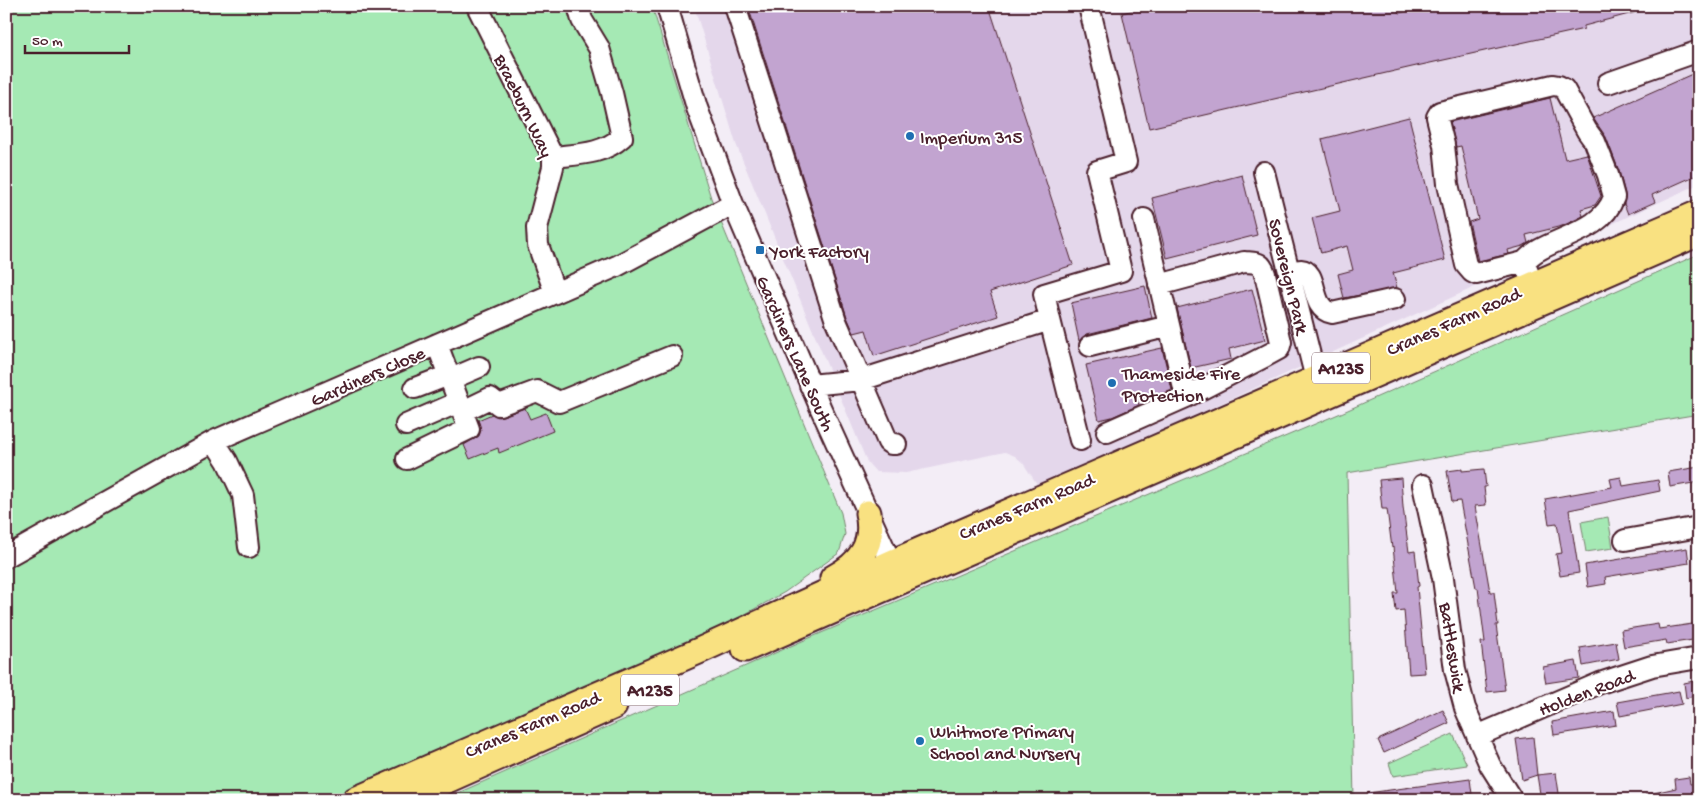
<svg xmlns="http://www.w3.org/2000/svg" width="1705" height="806" viewBox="0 0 1705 806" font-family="'Gochi Hand',sans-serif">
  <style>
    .built { fill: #e4d7eb }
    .green { fill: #a5e9b4; stroke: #788470 }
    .building { fill: #c2a4d0; stroke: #4a1f2b }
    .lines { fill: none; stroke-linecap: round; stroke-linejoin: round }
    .minor-casing { stroke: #4a1f2b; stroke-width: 24 }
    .major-casing { stroke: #4a1f2b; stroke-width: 29 }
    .minor { stroke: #fff; stroke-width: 20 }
    .major { stroke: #f9e181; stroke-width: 25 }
    .poi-dot { fill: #1f6fb2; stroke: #fff; stroke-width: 2 }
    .labels { text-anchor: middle; stroke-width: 4; stroke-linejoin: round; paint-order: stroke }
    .shield { fill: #fff; stroke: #80626b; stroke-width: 1 }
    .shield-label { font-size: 18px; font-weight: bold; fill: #4a1f2b }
    .street-label { font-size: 19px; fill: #4a1f2b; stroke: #fff }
    .poi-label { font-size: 19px; fill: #4a1f2b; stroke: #fff; text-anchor: start }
  </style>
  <rect width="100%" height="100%" fill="#f3edf6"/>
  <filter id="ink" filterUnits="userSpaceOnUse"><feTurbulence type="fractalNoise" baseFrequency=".02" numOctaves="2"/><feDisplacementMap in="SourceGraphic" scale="10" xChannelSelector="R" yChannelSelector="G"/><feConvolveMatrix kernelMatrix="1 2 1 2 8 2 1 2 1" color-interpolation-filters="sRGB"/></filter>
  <g filter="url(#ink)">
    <!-- built -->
    <path class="built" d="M694 6H1699V184L1039 487 1023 463 1015 456 1005 452 906 473 876 472 867 462 736 144Z"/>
    <!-- green -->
    <path class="green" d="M6 6H652L711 198 841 513 845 534 839 553 785 592 722 627 325 800H6Z
      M1699 254V414L1347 473 1354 800H442L800 642 1341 413Z
      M1608 517 1613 548 1586 552 1581 522Z
      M1453 734 1467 765 1393 776 1389 763Z"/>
    <!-- building -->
    <path class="building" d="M748 6H989L1073 265 990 292 998 316 874 356 866 330 854 333 847 317Z
      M1149 6H1398L1399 13 1428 6H1644V10L1584 26V29L1412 67 1149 128 1122 13Z
      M1699 71V174L1652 195 1655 202 1628 214 1624 204 1625 194 1619 171 1606 137 1593 118Z
      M1550 98 1565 159 1587 154 1601 196 1595 205 1581 209 1583 216 1577 219 1562 226 1526 235 1528 243 1523 246 1508 250 1509 254 1478 261 1469 222 1478 219 1461 146 1456 147 1450 122Z
      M1409 117 1445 260 1393 273 1397 288 1344 298 1338 274 1353 270 1347 246 1321 253 1312 218 1340 211 1322 139Z
      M1242 175 1257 235 1167 258 1152 198Z
      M1145 286 1152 318 1087 334 1079 341 1071 303Z
      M1252 289 1265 340 1229 349 1231 359 1191 368 1177 308Z
      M1162 348 1172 390 1160 395 1138 400 1139 405 1112 417 1099 420 1086 365Z
      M525 408 530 419 546 413 553 431 499 453 498 448 470 459 464 445 479 436 481 430 478 420 492 414 498 417 503 416Z
      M1699 467V482L1670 487 1668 472Z
      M1462 469V471L1484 469 1486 487H1484L1486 505 1475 506 1490 592H1494L1498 625H1496L1505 690 1487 692 1481 642H1485L1478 588H1476L1460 501 1452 502 1447 471Z
      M1621 477 1623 486 1658 480 1660 491 1569 510 1579 573 1560 576 1556 554 1562 553 1557 523 1549 524 1545 499 1612 487 1610 479Z
      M1401 478 1403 507 1409 552 1415 551 1419 586 1417 587 1425 673 1409 674 1404 610 1396 611 1394 593H1398L1393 547 1392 548 1387 509H1382L1379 480Z
      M1687 548 1689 563 1605 577 1606 584 1588 587 1585 565Z
      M1699 623V639L1667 644 1666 640 1624 647 1621 630 1658 624 1659 629Z
      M1616 642 1619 659 1583 666 1580 648Z
      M1576 661 1579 678 1546 683 1543 667Z
      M1699 680V695L1686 698 1684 683Z
      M1679 691 1682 704 1620 716 1617 702Z
      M1443 710 1449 723 1384 753 1378 740Z
      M1614 711 1616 725 1554 735 1552 722Z
      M1533 737 1537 775 1522 780 1516 739Z
      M1556 773 1560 800H1541L1537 775Z
      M1689 777 1690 784 1699 783V796L1683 800H1646L1645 795 1676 788 1675 779Z
      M1470 779 1472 794 1426 800H1369L1368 793Z"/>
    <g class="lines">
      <defs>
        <path id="minor" d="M477 6 553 157V167L537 228 538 245 555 293
          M667 6 697 108 733 204 821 409 897 576
          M735 6 836 321 888 442 891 444H896
          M1608 83 1699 51
          M553 157C578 154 602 155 622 137L612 93 599 48 582 20 578 6
          M1264 172 1316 379
          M1144 219 1186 397
          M1524 262C1528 258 1533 253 1539 250 1565 235 1603 229 1614 197L1608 175 1595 142 1587 131 1564 89 1559 86 1553 85 1440 112 1437 117 1444 145 1448 184 1466 265 1472 272 1476 274 1524 262 1533 285
          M1289 273C1293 272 1297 270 1301 270 1319 271 1309 309 1332 313L1395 299
          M1050 320 1080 440
          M1090 346 1169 326
          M451 379 479 367
          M810 385 861 380 1050 320 1044 294 1121 271 1097 171 1126 162 1089 6
          M415 388 449 375
          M463 411 490 398 499 405 537 391 559 402 672 356
          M406 425 459 402
          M1107 432 1186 397 1264 357 1279 349 1281 342 1265 274C1261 261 1256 263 1244 262L1159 285
          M214 441 227 461 243 495 249 547
          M407 459 469 429 437 344
          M1423 485 1443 578 1455 670 1465 708 1490 765 1512 800
          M1625 540 1699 527
          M6 557 214 441 617 266 733 204
          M1477 736 1600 683 1652 666 1699 658"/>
        <path id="major" d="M833 578C860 564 875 545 868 513
          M745 649 1699 233
          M355 800 701 650 891 563 1699 213
          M402 800 614 706"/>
      </defs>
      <!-- minor casing -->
      <use href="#minor" class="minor-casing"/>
      <!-- major casing -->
      <use href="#major" class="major-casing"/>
      <!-- minor -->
      <use href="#minor" class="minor"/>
      <!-- major -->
      <use href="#major" class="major"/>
    </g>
  </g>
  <!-- markers -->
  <g class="poi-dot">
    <circle cx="910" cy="136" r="5"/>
    <rect x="755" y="245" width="10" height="10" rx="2.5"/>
    <circle cx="1112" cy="383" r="5"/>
    <circle cx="920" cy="741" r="5"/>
  </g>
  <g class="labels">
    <!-- shield labels -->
    <g class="shield">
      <rect x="1312" y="352.5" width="58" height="31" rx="4"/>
      <rect x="621" y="674.5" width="58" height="31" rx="4"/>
    </g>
    <g class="shield-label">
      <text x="1341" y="374">A1235</text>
      <text x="650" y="696">A1235</text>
    </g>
    <!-- street labels -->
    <g class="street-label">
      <text transform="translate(525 105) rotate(64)" y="7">Braeburn Way</text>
      <text transform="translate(1290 276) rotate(76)" y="7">Sovereign Park</text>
      <text transform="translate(1453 320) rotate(-24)" y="7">Cranes Farm Road</text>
      <text transform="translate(797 353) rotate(66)" y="7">Gardiners Lane South</text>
      <text transform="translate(367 375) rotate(-24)" y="7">Gardiners Close</text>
      <text transform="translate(1026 505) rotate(-23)" y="7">Cranes Farm Road</text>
      <text transform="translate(1454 647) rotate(81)" y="7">Battleswick</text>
      <text transform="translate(1586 691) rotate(-21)" y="7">Holden Road</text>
      <text transform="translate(532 723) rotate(-23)" y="7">Cranes Farm Road</text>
    </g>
    <!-- poi labels -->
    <g class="poi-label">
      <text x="920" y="143">Imperium 315</text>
      <text x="770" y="257">York Factory</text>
      <text x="1122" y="379">Thameside Fire<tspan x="1122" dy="22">Protection</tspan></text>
      <text x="930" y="737">Whitmore Primary<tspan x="930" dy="22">School and Nursery</tspan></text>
    </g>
  </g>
  <!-- margin -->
  <rect width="1705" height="806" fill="none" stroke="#fff" stroke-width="25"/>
  <rect x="12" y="12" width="1680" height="781" fill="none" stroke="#4a1f2b" stroke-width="2" filter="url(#ink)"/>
  <!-- scale -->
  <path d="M25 45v8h104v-8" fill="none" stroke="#4a1f2b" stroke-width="2.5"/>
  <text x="32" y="45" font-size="15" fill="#4a1f2b" stroke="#ffffff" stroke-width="4" paint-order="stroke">50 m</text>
</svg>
